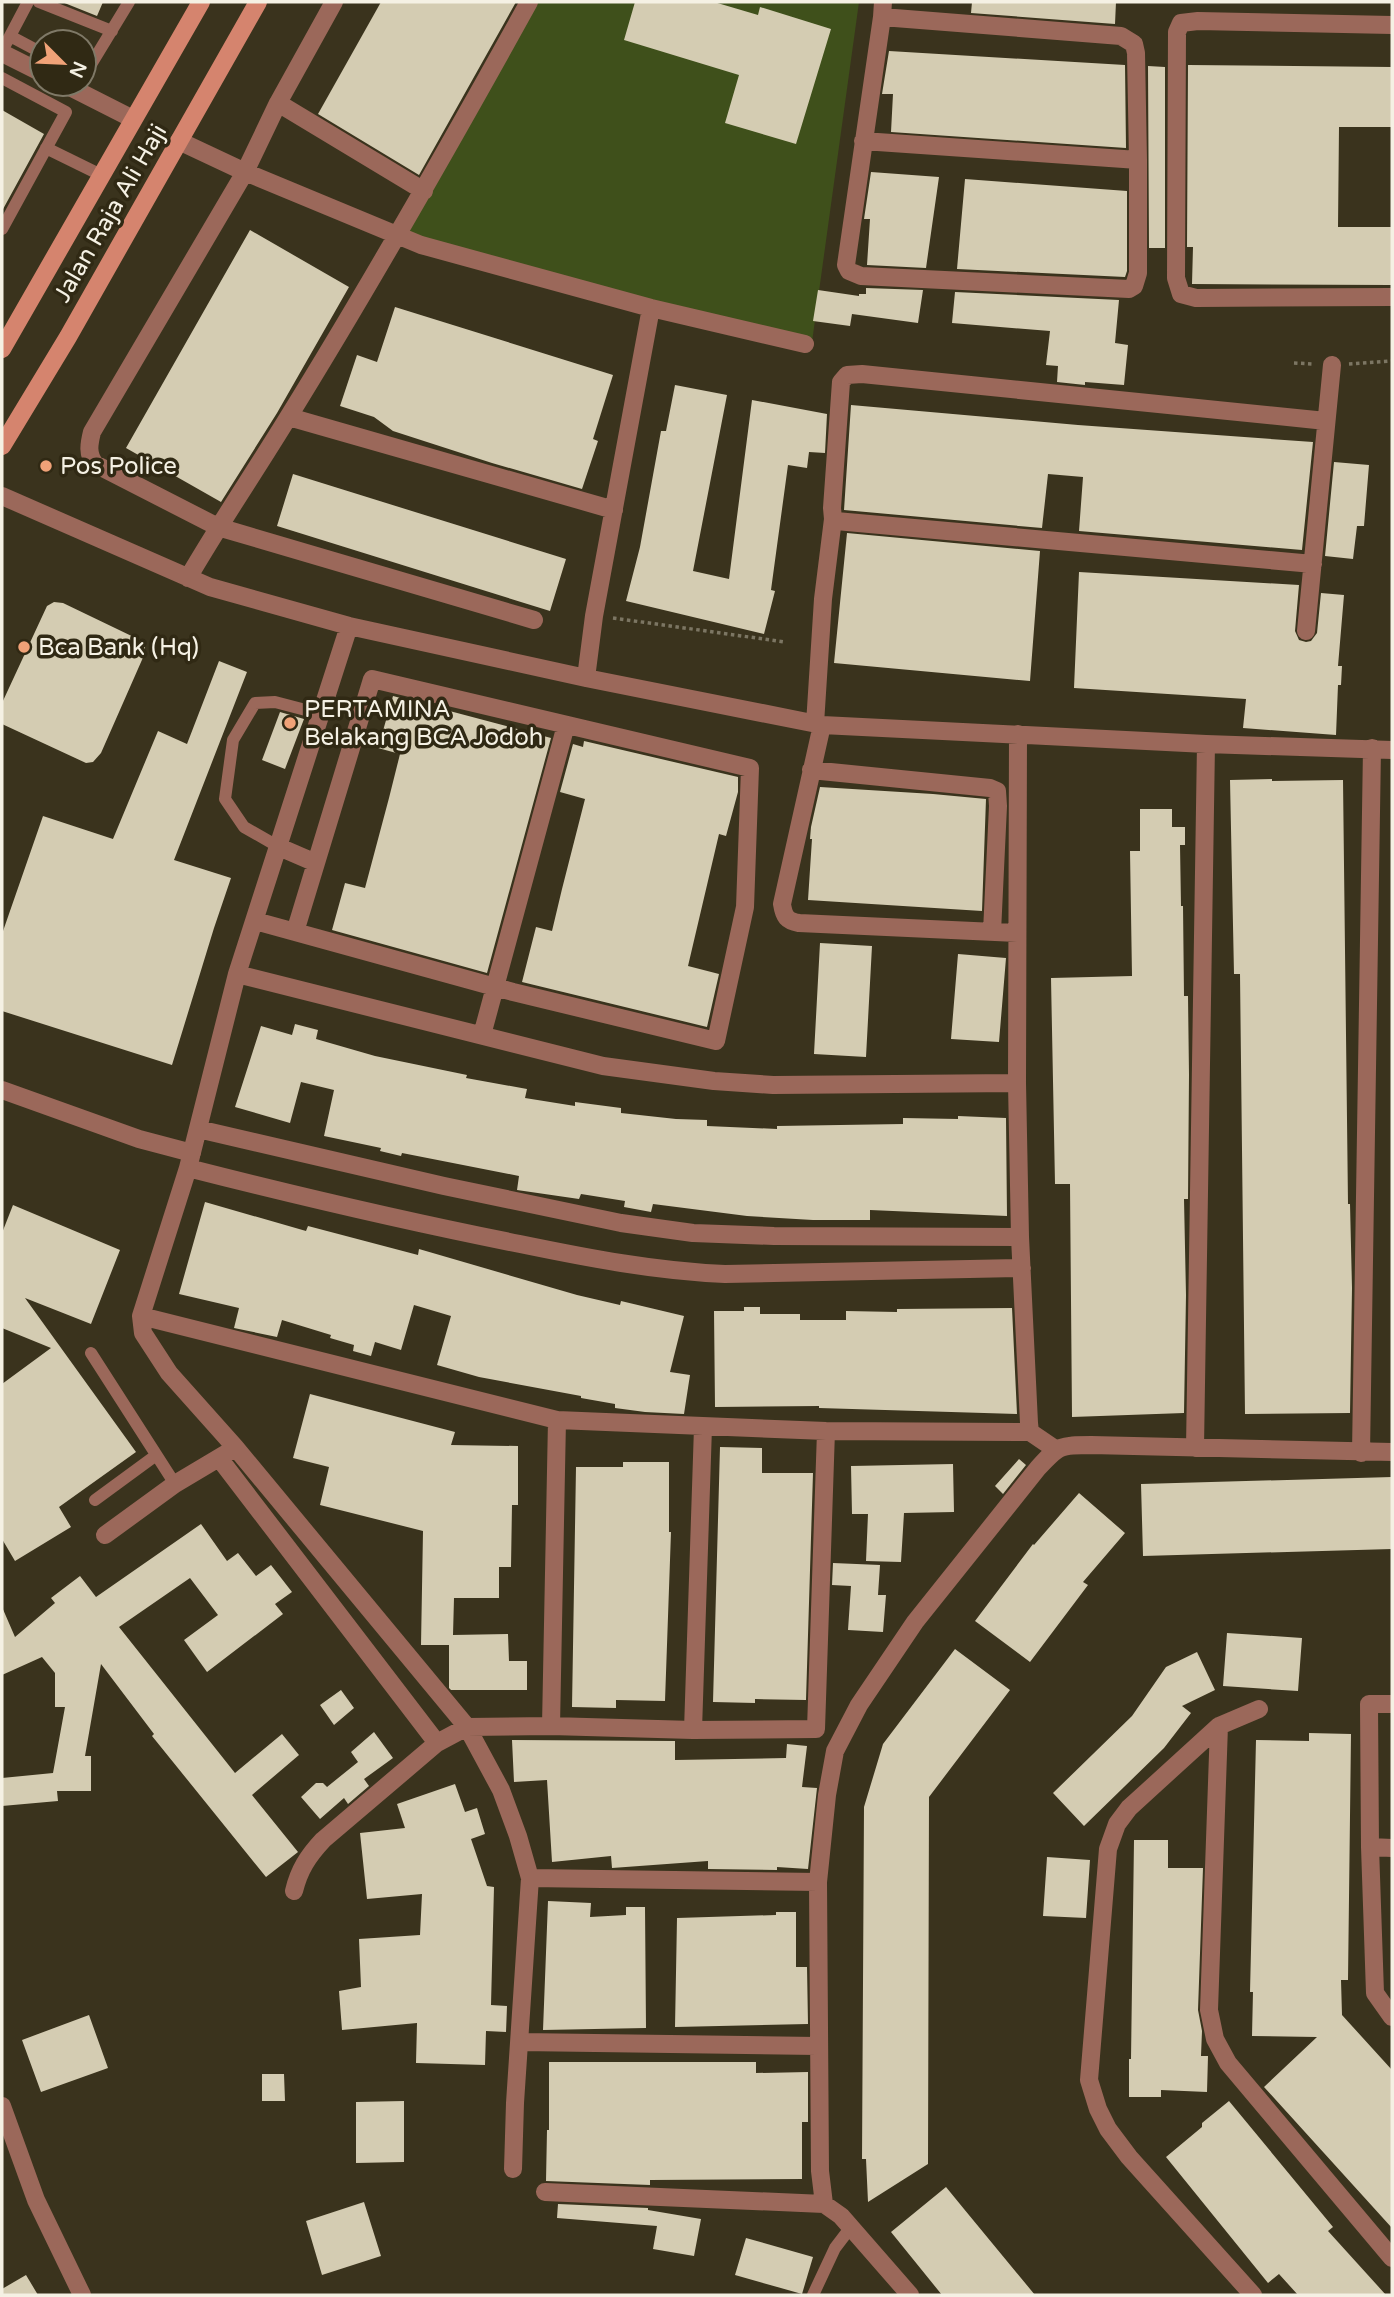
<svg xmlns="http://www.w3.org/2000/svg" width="1394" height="2297" viewBox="0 0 1394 2297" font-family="'Varela Round',sans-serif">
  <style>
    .green { fill: #3f501b }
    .building { fill: #d4ccb2 }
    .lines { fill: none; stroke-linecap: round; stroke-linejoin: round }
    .path { stroke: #7c7663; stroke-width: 3.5; stroke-dasharray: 3.5 3.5; stroke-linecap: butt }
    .service { stroke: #9b685a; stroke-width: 12 }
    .minor { stroke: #9b685a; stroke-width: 18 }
    .secondary { stroke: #d5846e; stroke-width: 18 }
    .poi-dot { fill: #f0a278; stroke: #302914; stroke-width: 2.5 }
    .labels { text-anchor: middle; stroke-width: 7; stroke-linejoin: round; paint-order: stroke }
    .street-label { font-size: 24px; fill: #f5f1e4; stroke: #302914 }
    .poi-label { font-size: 24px; fill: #f5f1e4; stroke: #302914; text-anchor: start }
  </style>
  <rect width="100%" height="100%" fill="#3a331d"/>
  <!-- green -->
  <path class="green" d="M531 2H859L812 342 402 235Z"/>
  <!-- building -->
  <path class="building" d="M62 2H103L97 16Z
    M381 2H516L419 175 318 114Z
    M635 2H714L758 15 760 7 831 29 796 144 725 123 739 75 624 40Z
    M972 2H1116L1115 24 971 13Z
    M889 51 1125 65 1126 148 891 132 893 94H882Z
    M1188 65 1392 67V127H1339L1338 227H1392V285L1192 284 1193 247H1187Z
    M1148 66 1165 67V248H1149Z
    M2 110 44 134 2 211Z
    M871 172 939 177 926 268 867 265 870 219H864Z
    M965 179 1127 191V271L1125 277 957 269Z
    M250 230 349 287 277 413 221 502 126 448Z
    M866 288 923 290 918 323 852 314 850 326 813 321 818 290 859 296V294H866Z
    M955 292 1119 300 1115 343 1128 345 1124 385 1085 382V385L1057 382 1058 366 1046 365 1050 331 952 323Z
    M395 307 613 375 593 439 598 441 582 489 492 463 393 431 374 417 340 406 357 355 377 362Z
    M675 385 727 395 693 571 729 579 752 400 827 414 825 453 809 452 807 468 788 465 771 590 775 591 764 634 626 601 640 547 661 431H666Z
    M851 405 1078 425 1313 442 1302 550 1079 531 1083 477 1048 474 1042 528 844 510Z
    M1334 462 1369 465 1364 526H1357L1353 559 1325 556Z
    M293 474 566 559 550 611 277 526Z
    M847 533 1040 551 1030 681 834 663Z
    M1079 572 1299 585 1295 631 1299 640 1306 642 1311 641 1317 633 1321 593 1344 595 1338 666H1342L1341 685H1338L1336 735 1243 728 1246 699 1074 688Z
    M54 602 63 603 142 641 145 647V653L101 753 93 762 86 763 2 724V703L47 606Z
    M219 661 247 672 174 860 231 878 214 928 172 1065 2 1011V934L43 816 113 839 158 731 187 744Z
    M393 696 551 738 487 973 332 930 345 883 365 888 389 798 400 754 378 748Z
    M280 712 304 719 285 769 262 760Z
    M584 741 738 777V792L726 836 719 834 688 966 719 974 707 1027 522 982 536 927 552 931 562 889 585 799 560 792 573 744 583 747Z
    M1272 779V781L1343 780 1348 1204H1350L1352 1288 1350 1413 1245 1414 1240 974H1234L1230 780Z
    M820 787 933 794 986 799 982 911 808 900 812 839H810L811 827Z
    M1140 809H1172V827H1185V845H1180L1181 906H1183L1184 996H1188L1189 1075 1188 1199H1184L1186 1295 1184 1413 1072 1417 1070 1184H1055L1051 978 1132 976 1130 851H1140Z
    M820 943 872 946 866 1057 814 1054Z
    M958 954 1006 958 999 1042 951 1039Z
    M295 1024 318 1030 316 1039 375 1056 467 1075 466 1078 527 1089 525 1098 575 1106V1102L621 1108V1113L676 1119 707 1120V1126L777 1129V1126L903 1124V1118L958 1119V1116L1006 1118 1007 1216 870 1210V1220H813L747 1216 653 1204 651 1212 624 1207 625 1201 581 1194 579 1199 517 1190 519 1176 402 1153 401 1156 380 1151 381 1148 324 1136 334 1090 301 1082 290 1123 235 1107 261 1026 292 1035Z
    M205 1202 306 1231 308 1226 418 1255 419 1249 577 1295 620 1305 621 1301 684 1316 670 1372 690 1375 684 1414 645 1412 615 1408V1404L581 1398V1396L479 1377 437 1365 451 1316 414 1305 401 1350 375 1342 371 1356 353 1351 354 1345 330 1338 331 1335 282 1320 277 1337 234 1328 239 1308 179 1294Z
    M13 1205 120 1250 91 1324 25 1298 136 1452 59 1507 71 1527 15 1561 2 1539V1384L51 1348 2 1328V1233Z
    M744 1307H760V1314H800V1320H846V1311L897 1312V1309L1012 1308 1017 1414 819 1408V1406L715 1407 714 1311H744Z
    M310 1394 455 1432 451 1445 518 1446V1505H512L511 1567H499V1598H454L453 1635 508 1634 509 1661H527V1690H451L449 1688V1645H421L423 1531 320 1505 329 1467 293 1458Z
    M720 1447 762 1448V1473H813L806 1700 755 1699V1703L713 1702Z
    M1019 1459 1026 1465 1003 1494 995 1486Z
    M623 1462H669V1532H671L665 1701 616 1700V1708L572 1707 576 1467H623Z
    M953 1464 954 1512 904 1513 901 1562 866 1561 868 1514H852L851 1466Z
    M1392 1477V1549L1143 1556 1141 1484Z
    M1079 1493 1125 1533 1083 1582 1088 1585 1030 1662 975 1621 1033 1544 1034 1545Z
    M201 1524 227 1561 238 1553 256 1576 271 1565 292 1592 275 1604 283 1614 207 1672 184 1640 218 1615 190 1578 119 1627 235 1773 282 1734 299 1755 252 1795 298 1852 266 1877 152 1736 154 1734 101 1664 85 1756H91V1791H57L58 1801 2 1806V1778L53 1773 65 1707H55V1673L42 1657 2 1675V1607L15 1637 55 1603 51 1598 80 1576 96 1597Z
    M833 1563 880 1565 878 1595H886L883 1632 848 1630 851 1586 832 1585Z
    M1227 1633 1302 1638 1298 1691 1223 1686Z
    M955 1649 1010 1690 929 1797 928 2164 868 2202 866 2159H862L864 1807 883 1744Z
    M1197 1652 1215 1690 1182 1706 1191 1713 1164 1748 1084 1826 1053 1793 1132 1716 1166 1667Z
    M341 1690 354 1708 334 1725 320 1705Z
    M374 1732 393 1758 364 1779 369 1786 348 1804 344 1798 320 1819 301 1797 316 1783H323L327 1787 358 1762 351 1752Z
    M1309 1733 1351 1734 1348 1980H1341L1342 2015 1392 2070V2228L1264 2087 1317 2037 1252 2036 1253 1992H1250L1256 1740 1309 1741Z
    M512 1740 675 1741V1760L786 1758 787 1744 807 1746 802 1787 817 1788 808 1869 777 1867V1870L708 1869V1861L612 1868 611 1856 552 1862 547 1780 514 1782Z
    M455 1784 465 1812 477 1808 485 1834 471 1839 487 1886 494 1887 491 2005 507 2006 506 2032 486 2031 485 2065 416 2063 417 2023 342 2030 339 1991 361 1987 359 1939 420 1935 422 1894 367 1899 360 1833 405 1828 397 1804Z
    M1134 1840H1168V1868H1203L1198 2010 1202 2031 1201 2056H1208L1207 2092 1161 2090V2097H1129V2059H1131Z
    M1047 1857 1090 1860 1086 1918 1043 1916Z
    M548 1901 591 1903 590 1917 626 1915V1907H645L646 2028 543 2030Z
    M776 1912H796V1967H807L808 2024 675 2027 677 1918 776 1915Z
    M89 2015 108 2068 41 2092 22 2040Z
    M549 2062H756V2073L808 2072V2122H802V2179L650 2180V2185L546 2181 547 2130H549Z
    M262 2074H284L285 2101H262Z
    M404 2101V2162L356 2163V2102Z
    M1229 2101 1333 2227 1328 2231 1386 2295H1298L1279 2274 1268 2283 1166 2157 1202 2127V2123Z
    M946 2187 964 2209 1035 2295H942L891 2232Z
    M364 2202 381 2256 322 2275 306 2221Z
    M558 2204 648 2208V2210L701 2219 694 2256 653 2249 657 2226 557 2218Z
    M746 2238 813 2257 802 2294 735 2275Z
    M26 2275 38 2295H2V2289Z"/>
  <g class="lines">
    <!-- path -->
    <path class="path" d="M1294 363 1313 364
      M1349 364 1392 361
      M613 618 785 642"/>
    <!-- service -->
    <path class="service" d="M39 2 112 31
      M10 36 28 2
      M2 51 10 36 42 53
      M84 76 129 2
      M2 78 66 112 2 229
      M46 148 101 175
      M279 847 244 827 225 799 233 740 255 703 275 702 321 714
      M91 1353 175 1484
      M95 1500 155 1456
      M813 2295 835 2248 851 2227"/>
    <!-- minor -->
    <path class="minor" d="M334 2 278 103 245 172 92 432C89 444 87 454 95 464L218 527 534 620
      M882 17 1121 36 1134 44 1136 53 1138 160
      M1392 25 1198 21 1181 23 1177 32 1176 278 1181 294 1196 298 1392 297
      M2 53 42 73
      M64 84 133 119
      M278 103 424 191
      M179 141 245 172 421 245 651 308 805 344
      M863 141 1138 160V273L1134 286 1129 289 861 276 849 271 846 265 882 17 883 2
      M289 417 614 510
      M2 496 210 587 349 626 586 678 822 725 1206 744 1392 750
      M1313 564 836 521 833 519 832 508 841 382 847 375 862 374 1326 421
      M188 578C220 523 256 470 289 416 373 280 452 141 529 2
      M349 626 237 974 188 1168 141 1316 143 1333 169 1373 235 1447 467 1727 501 1790 518 1836 530 1878 515 2103 513 2169
      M1306 631 1332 365
      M586 678 594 616 651 308
      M815 724 823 599 833 519
      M822 725 782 904C784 917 787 921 799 923L1017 933
      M1018 734 1017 1083 1020 1237 1029 1423 1030 1432 1055 1449
      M811 770 990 788 997 791 998 806 992 932
      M279 847 316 863
      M255 921 495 987 513 992 716 1041 745 907 750 768 372 679 295 932
      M237 974 603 1066 714 1081 773 1085 1017 1083
      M482 1035 566 725
      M2 1090 139 1139 192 1153
      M198 1129 444 1186 621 1223 693 1233 774 1236 1020 1237
      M188 1168C298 1196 409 1222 520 1244 588 1258 655 1271 725 1274L1022 1268
      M141 1316 557 1420 826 1431 1030 1432
      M1195 1448 1206 744
      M1361 1453 1372 748
      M219 1458 437 1743
      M105 1535 175 1484 227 1453
      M1392 1704H1369L1370 1847 1375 1993 1392 2017
      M551 1726 557 1420
      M1219 1726 1209 2010 1215 2039 1228 2063 1392 2258
      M693 1730 703 1427
      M1370 1847 1392 1848
      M530 1878 818 1882
      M294 1891C299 1870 308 1856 323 1840L437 1743 467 1727 551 1726 693 1730 816 1729 826 1431
      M520 2042 817 2046
      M2 2106 36 2200 82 2295
      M545 2192 824 2204
      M910 2295 841 2216 824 2204 820 2171 818 1882 827 1795 835 1751 859 1705 915 1622 1038 1468C1059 1445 1060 1445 1091 1445L1392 1452
      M1253 2295 1129 2157 1108 2129 1098 2109 1089 2080 1108 1849 1117 1824 1129 1808 1219 1726 1259 1709"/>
    <!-- secondary -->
    <path class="secondary" d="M2 349 201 2
      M2 446 68 337 258 2"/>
  </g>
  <!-- markers -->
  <g class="poi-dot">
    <circle cx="46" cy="466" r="7"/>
    <circle cx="24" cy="647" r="7"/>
    <circle cx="290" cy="723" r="7"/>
  </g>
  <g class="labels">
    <!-- street labels -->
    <g class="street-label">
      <text transform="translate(110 213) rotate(-60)" y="8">Jalan Raja Ali Haji</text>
    </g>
    <!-- poi labels -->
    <g class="poi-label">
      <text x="60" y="474">Pos Police</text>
      <text x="38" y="655">Bca Bank (Hq)</text>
      <text x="304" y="717">PERTAMINA<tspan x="304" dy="28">Belakang BCA Jodoh</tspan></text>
    </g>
  </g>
  <!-- border -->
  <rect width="1394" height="2297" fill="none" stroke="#f5f1e4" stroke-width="7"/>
  <!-- north arrow -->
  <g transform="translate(63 63) rotate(114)"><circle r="33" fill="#302914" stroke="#7f7967" stroke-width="2"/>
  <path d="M0-5L12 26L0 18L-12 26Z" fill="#f0a278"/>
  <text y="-10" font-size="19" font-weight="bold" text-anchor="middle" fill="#f5f1e4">N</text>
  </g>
</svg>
